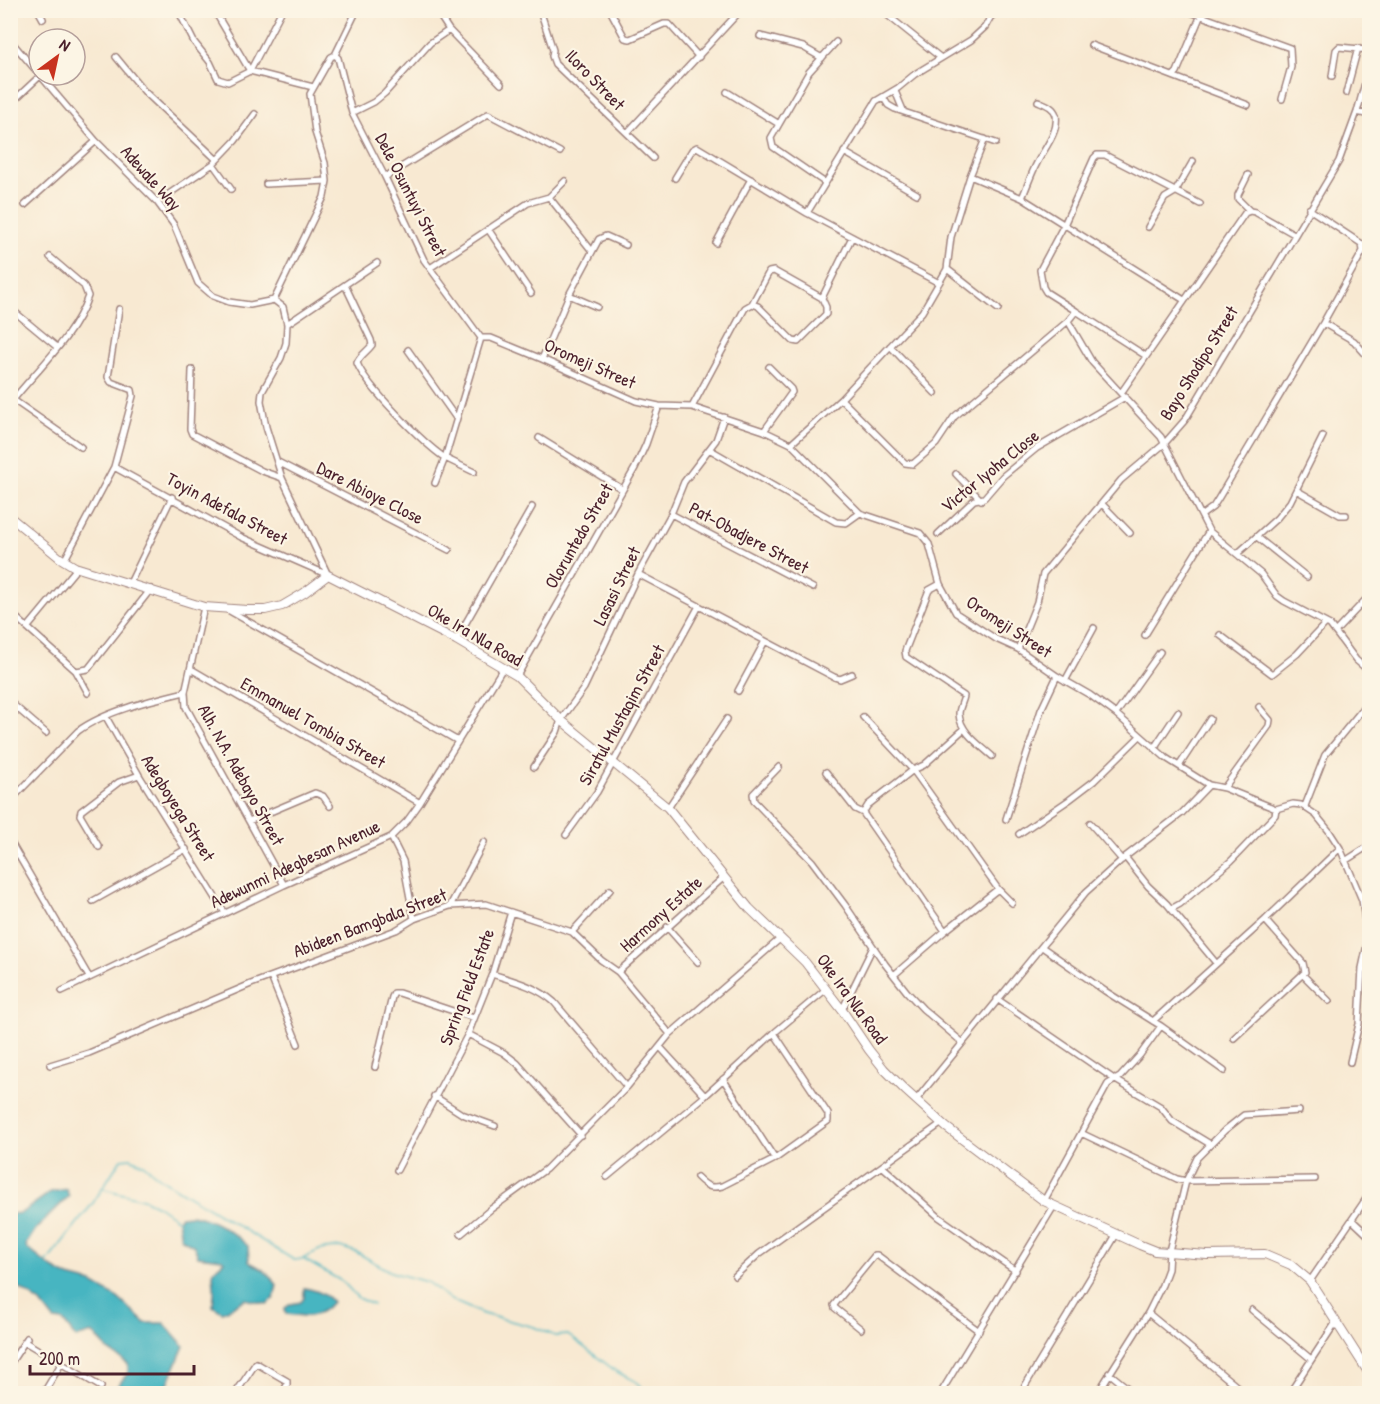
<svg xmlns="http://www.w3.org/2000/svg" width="1380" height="1404" viewBox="0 0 1380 1404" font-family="'Patrick Hand',sans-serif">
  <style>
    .water { fill: #46b5c1; stroke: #486a76; stroke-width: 1.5 }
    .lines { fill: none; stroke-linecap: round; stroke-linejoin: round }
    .stream { stroke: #46b5c1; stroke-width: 1.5 }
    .street-casing { stroke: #a1847e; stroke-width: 8 }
    .secondary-casing { stroke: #a1847e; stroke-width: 10 }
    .street { stroke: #fff; stroke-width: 5 }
    .secondary { stroke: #fff; stroke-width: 8 }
    .labels { text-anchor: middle; stroke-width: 4.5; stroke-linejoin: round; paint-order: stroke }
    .street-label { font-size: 18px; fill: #4a1f2b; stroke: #fcf5e5 }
  </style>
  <rect width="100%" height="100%" fill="#fcf5e5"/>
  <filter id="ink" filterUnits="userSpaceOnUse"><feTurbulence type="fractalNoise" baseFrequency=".0167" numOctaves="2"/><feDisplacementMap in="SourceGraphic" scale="12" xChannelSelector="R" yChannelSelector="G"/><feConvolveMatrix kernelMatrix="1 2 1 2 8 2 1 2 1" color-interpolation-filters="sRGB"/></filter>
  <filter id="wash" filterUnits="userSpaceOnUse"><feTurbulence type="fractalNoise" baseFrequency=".008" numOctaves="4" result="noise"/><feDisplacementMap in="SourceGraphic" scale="24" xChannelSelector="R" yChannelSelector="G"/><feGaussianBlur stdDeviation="1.35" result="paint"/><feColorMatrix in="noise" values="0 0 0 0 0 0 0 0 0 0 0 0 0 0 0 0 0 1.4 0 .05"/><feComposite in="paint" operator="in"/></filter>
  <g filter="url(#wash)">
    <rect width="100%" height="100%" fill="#f8e9d2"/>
    <!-- water -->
    <path class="water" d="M66 1189 69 1196 36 1229 26 1244 27 1248 51 1267 69 1277 92 1283 118 1298 145 1323H164L184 1346 164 1393H112L128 1373V1364L108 1350 100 1340 92 1333 76 1338 63 1321 54 1320 41 1303 11 1282V1214L21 1213 51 1192Z
      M191 1215C211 1218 233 1232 248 1246L249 1262C262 1268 270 1274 277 1285L274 1298 267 1304 245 1299 227 1310 222 1312 213 1306C213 1300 215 1292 214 1286 213 1270 210 1273 224 1261L222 1259 198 1256 194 1246 181 1238 178 1220 181 1216Z
      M304 1288C315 1290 326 1293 332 1302 318 1319 306 1317 286 1314L285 1308 291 1304 301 1302 304 1298Z"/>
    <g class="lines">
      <!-- stream -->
      <path class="stream" d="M104 1189 143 1199 158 1206 178 1220
        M303 1259 343 1282 358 1298 373 1305
        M47 1262 93 1203 121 1159 131 1158 143 1164 163 1180 294 1260 303 1259 319 1250 340 1247 356 1252 391 1272 427 1282 451 1300 483 1314 534 1327 555 1336 568 1335 617 1372 635 1381 648 1394"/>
    </g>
  </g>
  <g filter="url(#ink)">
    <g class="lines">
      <defs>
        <path id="street" d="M38 10 43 19
          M178 10 194 42 210 62 218 79 228 82 250 71 282 10
          M214 10 250 71 313 87
          M436 10 449 30 501 84
          M540 10 553 50 552 56 555 64 653 158
          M610 10 625 38 630 39 664 24H669L699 57
          M881 10 941 58
          M1185 10 1290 48 1291 67 1282 99
          M760 36 803 47 822 58
          M10 40 96 141 157 202 174 225 198 283 213 296 229 302 250 305 274 300
          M1091 45 1248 105
          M335 55 338 58 352 113 385 177 424 260 481 338
          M116 57 144 91 216 159
          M1173 76 1177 72 1203 10
          M1332 76 1336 50 1339 47 1370 50
          M895 91 903 110
          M727 92 779 124
          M1346 93 1358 48
          M883 97 888 105 895 109 996 143
          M10 104 40 76
          M1357 112 1370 115
          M352 113 374 102 385 93 430 43 449 30
          M627 133 741 10
          M844 152 917 194
          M213 164 231 189
          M1248 175 1238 195V199L1250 211
          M970 176 1022 198 1184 300
          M385 177 488 114 560 152
          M675 178 692 150 697 147 807 213 939 283
          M824 182 773 147 771 138 809 72 836 42
          M266 184 327 181
          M549 197 592 251
          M1022 198C1027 187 1031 174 1037 163 1044 149 1059 132 1056 115 1054 107 1045 104 1038 101
          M157 202 213 164 235 141 255 114
          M25 205 96 141
          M807 213 876 101 898 88 915 74 971 40 985 27 990 18 998 10
          M1148 227 1165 198 1175 192 1193 161
          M488 229 531 293
          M716 243 751 179
          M430 268 528 203 549 197 565 181
          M947 269 998 309
          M345 285 371 340 372 345C367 352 360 355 357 363 366 386 423 443 445 458L481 338
          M569 295 597 307
          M274 300 324 197 327 181 325 163 315 132 310 94 331 57 335 55 357 10
          M274 300 283 307 287 324 286 343 281 358 262 392 261 401 266 427 282 478 328 575
          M752 304 758 306 793 341 798 342 826 314V307L822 298 852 237
          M10 308 57 347
          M1076 311 1146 356
          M1068 321 1092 362 1161 437 1209 531 1261 574 1277 596 1284 601 1330 625 1356 660 1370 672
          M1323 323 1354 341 1370 359
          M287 324 377 263
          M481 338H491L542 359 636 401 659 406 692 407 764 431 791 444 860 513 920 533 929 544 940 584 956 613 996 639 1018 649 1057 676 1090 695 1116 714 1166 758 1209 785 1224 788 1276 809 1293 804 1301 805 1316 815 1329 831 1340 848 1362 900 1368 940 1362 968 1359 1024 1350 1062
          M890 346 935 393
          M408 350 456 418
          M542 359 569 295 599 239 606 236 626 245
          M192 370 190 429 192 434 262 471 282 478
          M1121 393 1245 213 1250 211 1255 212 1294 234
          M12 399 81 447
          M841 399 905 463 913 464 936 444 954 417 1068 321 1076 311 1046 292 1043 287 1040 270 1064 225 1094 158 1097 155H1105L1200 204
          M13 400C38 369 76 334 88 296L84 286 50 257
          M692 407 745 308 752 304 769 272 774 271 822 298
          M764 431 792 392 791 389 769 367
          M539 438 622 489
          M791 444 841 399 922 312 947 269 951 237 970 176 985 139
          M709 449 836 522 846 523 860 513
          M278 462 449 550
          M114 467 241 537 328 575
          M956 474 981 500
          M435 483 445 458 474 472
          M1296 490 1340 515H1346
          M1102 504 1130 533
          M671 514 813 588
          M1202 515 1213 507 1218 499 1323 323 1363 251 1362 244 1309 209
          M938 534 974 500 984 498 1003 476 1037 448 1125 397
          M1257 537 1307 577
          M1237 554 1277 518 1290 502 1323 436
          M64 561 114 467 133 396 132 390 111 382 108 377 119 309
          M638 574 834 677 840 679 852 674
          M130 583 172 497
          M940 584 929 590 905 651 906 657 964 696C963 702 959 708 959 714 960 732 980 745 992 756
          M204 607 185 692 186 707 284 885
          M228 610 458 741
          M10 612 76 671 88 693
          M28 627 77 568
          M1335 632 1370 595
          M1145 635 1209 531
          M1220 635 1272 674 1297 654 1326 623
          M456 640 532 507
          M1018 649 1037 602 1043 574 1121 480 1164 444 1185 420 1339 161 1357 112 1370 65
          M191 669 420 803
          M76 671 88 669 151 589
          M517 676 635 468 646 444 659 406
          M1065 681 1094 628
          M738 691 765 641
          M10 702 46 733
          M1116 714 1160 652
          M106 717 139 775 225 913
          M863 717 913 770 924 765 964 729
          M1154 748 1178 712
          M1179 766 1210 719
          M534 767 557 732 561 720 584 688 638 574 671 514 684 482 716 440 724 417
          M779 767 753 794 754 801 812 861 845 905 885 964 907 992 923 1009 962 1042
          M826 772 855 809 863 813
          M1224 788 1269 726 1270 720 1259 707
          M10 801 78 731C105 711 152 700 185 692
          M1305 806 1325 755 1370 700
          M668 808 727 719
          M1006 819 1041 710 1057 676
          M249 821 315 793 323 796 330 806
          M1090 823 1122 860
          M1019 834 1069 800 1094 781 1140 736
          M566 835 597 792 699 606
          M391 837 403 861 414 919
          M10 841 89 977
          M99 847 80 815 81 811 119 782 139 775
          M1125 857 1148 886 1167 904 1216 963
          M1345 861 1370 845
          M93 901 186 849
          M450 906 484 842
          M1171 909 1180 904 1231 861 1275 815 1276 809
          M667 927 698 962
          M945 931 863 813 868 805 913 770 998 889 1012 903
          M572 932 610 890
          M1042 947 1105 991 1161 1026 1224 1071
          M1362 968 1370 973
          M618 972 723 878
          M492 974C514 981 536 986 554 1002L627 1087
          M894 975 945 931 998 889
          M1303 975 1329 1001
          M271 977 298 1044
          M62 991 284 885 391 837 407 821 420 803 503 668
          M997 999 1114 1079 1161 1107 1172 1121 1210 1144
          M842 1010 873 947
          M1153 1021 1265 920 1340 848
          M468 1034 504 1053 517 1063 581 1135
          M1234 1038 1305 972 1303 963 1265 920
          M660 1047 705 1096
          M50 1065 89 1053 251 984 396 930 414 919 450 906 486 904 572 932 601 960 618 972 670 1034
          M375 1067 392 997 394 993H399L474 1018
          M723 1079 775 1159
          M434 1096 462 1114 495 1126
          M916 1100 1086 892 1125 857 1182 813 1209 785
          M1081 1133 1177 1179 1186 1181 1315 1179
          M883 1167 939 1217 1016 1271
          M397 1170 468 1034 492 974 511 912
          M607 1177 705 1096 774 1033 825 990
          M697 1177C706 1186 710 1189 722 1186L775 1159 828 1121V1114L774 1033
          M1044 1201 1108 1084 1120 1077 1140 1055 1161 1026
          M1352 1220 1370 1237
          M461 1234 491 1209 546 1169 627 1087 670 1034 781 938
          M735 1276 759 1254 942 1123
          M1310 1281 1370 1193
          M1252 1310 1311 1359
          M1148 1313 1246 1394
          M861 1329 835 1308 834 1305 875 1255H877L979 1331
          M25 1342 101 1387
          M10 1364 27 1338
          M1109 1373 1135 1394
          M43 1394 61 1364
          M235 1394 256 1363 287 1381V1385L282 1394
          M940 1394 1054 1206
          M1020 1394 1116 1235
          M1097 1394 1148 1313 1162 1285 1168 1269 1169 1251 1186 1181 1197 1158 1225 1130 1244 1115 1299 1111
          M1289 1394 1336 1322"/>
        <path id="secondary" d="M10 517 60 558 75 567 204 607 247 610H265L282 606 304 593 328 575 456 640 517 676 561 720 668 808 749 908 805 962 842 1010 869 1050 884 1069 905 1090 946 1127 1044 1201 1140 1245 1155 1251 1207 1255 1265 1254 1291 1265 1310 1281 1370 1375"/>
      </defs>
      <!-- street casing -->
      <use href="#street" class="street-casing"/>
      <!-- secondary casing -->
      <use href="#secondary" class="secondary-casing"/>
      <!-- street -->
      <use href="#street" class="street"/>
      <!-- secondary -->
      <use href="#secondary" class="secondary"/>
    </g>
  </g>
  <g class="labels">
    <!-- street labels -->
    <g class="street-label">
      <text transform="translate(595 80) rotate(46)" y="6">Iloro Street</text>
      <text transform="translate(151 178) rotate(48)" y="6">Adewale Way</text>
      <text transform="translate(411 195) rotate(63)" y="6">Dele Osuntuyi Street</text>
      <text transform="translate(1199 363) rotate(-58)" y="6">Bayo Shodipo Street</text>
      <text transform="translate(590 364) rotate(24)" y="6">Oromeji Street</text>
      <text transform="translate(990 471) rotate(-39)" y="6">Victor Iyoha Close</text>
      <text transform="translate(370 493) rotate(27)" y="6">Dare Abioye Close</text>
      <text transform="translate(227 509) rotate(28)" y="6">Toyin Adefala Street</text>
      <text transform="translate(579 536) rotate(-60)" y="6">Oloruntedo Street</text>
      <text transform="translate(749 538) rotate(28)" y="6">Pat-Obadjere Street</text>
      <text transform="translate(617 586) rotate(-64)" y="6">Lasasi Street</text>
      <text transform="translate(1009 627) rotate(33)" y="6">Oromeji Street</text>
      <text transform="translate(475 635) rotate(30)" y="6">Oke Ira Nla Road</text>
      <text transform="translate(622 715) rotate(-61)" y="6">Siratul Mustaqim Street</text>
      <text transform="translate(313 723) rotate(30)" y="6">Emmanuel Tombia Street</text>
      <text transform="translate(241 775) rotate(61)" y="6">Alh. N.A. Adebayo Street</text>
      <text transform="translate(178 808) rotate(58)" y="6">Adegboyega Street</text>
      <text transform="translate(295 864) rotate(-25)" y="6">Adewunmi Adegbesan Avenue</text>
      <text transform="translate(661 914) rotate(-42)" y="6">Harmony Estate</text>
      <text transform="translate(370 923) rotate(-21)" y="6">Abideen Bamgbala Street</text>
      <text transform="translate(467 987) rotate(-69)" y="6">Spring Field Estate</text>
      <text transform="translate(852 999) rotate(54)" y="6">Oke Ira Nla Road</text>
    </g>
  </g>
  <!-- margin -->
  <rect width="1380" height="1404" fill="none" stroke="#fcf5e5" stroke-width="36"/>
  <!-- north arrow -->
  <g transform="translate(57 57) rotate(33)"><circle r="28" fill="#fcf5e5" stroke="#b59f9b" stroke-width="1.5"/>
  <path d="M0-4.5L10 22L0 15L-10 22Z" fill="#c8321e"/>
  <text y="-9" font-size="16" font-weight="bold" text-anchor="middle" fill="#4a1f2b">N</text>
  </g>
  <!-- scale -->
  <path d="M30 1365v9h164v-9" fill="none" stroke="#4a1f2b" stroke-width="3"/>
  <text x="39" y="1365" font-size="18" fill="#4a1f2b" stroke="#fcf5e5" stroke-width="4.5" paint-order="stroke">200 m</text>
</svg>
